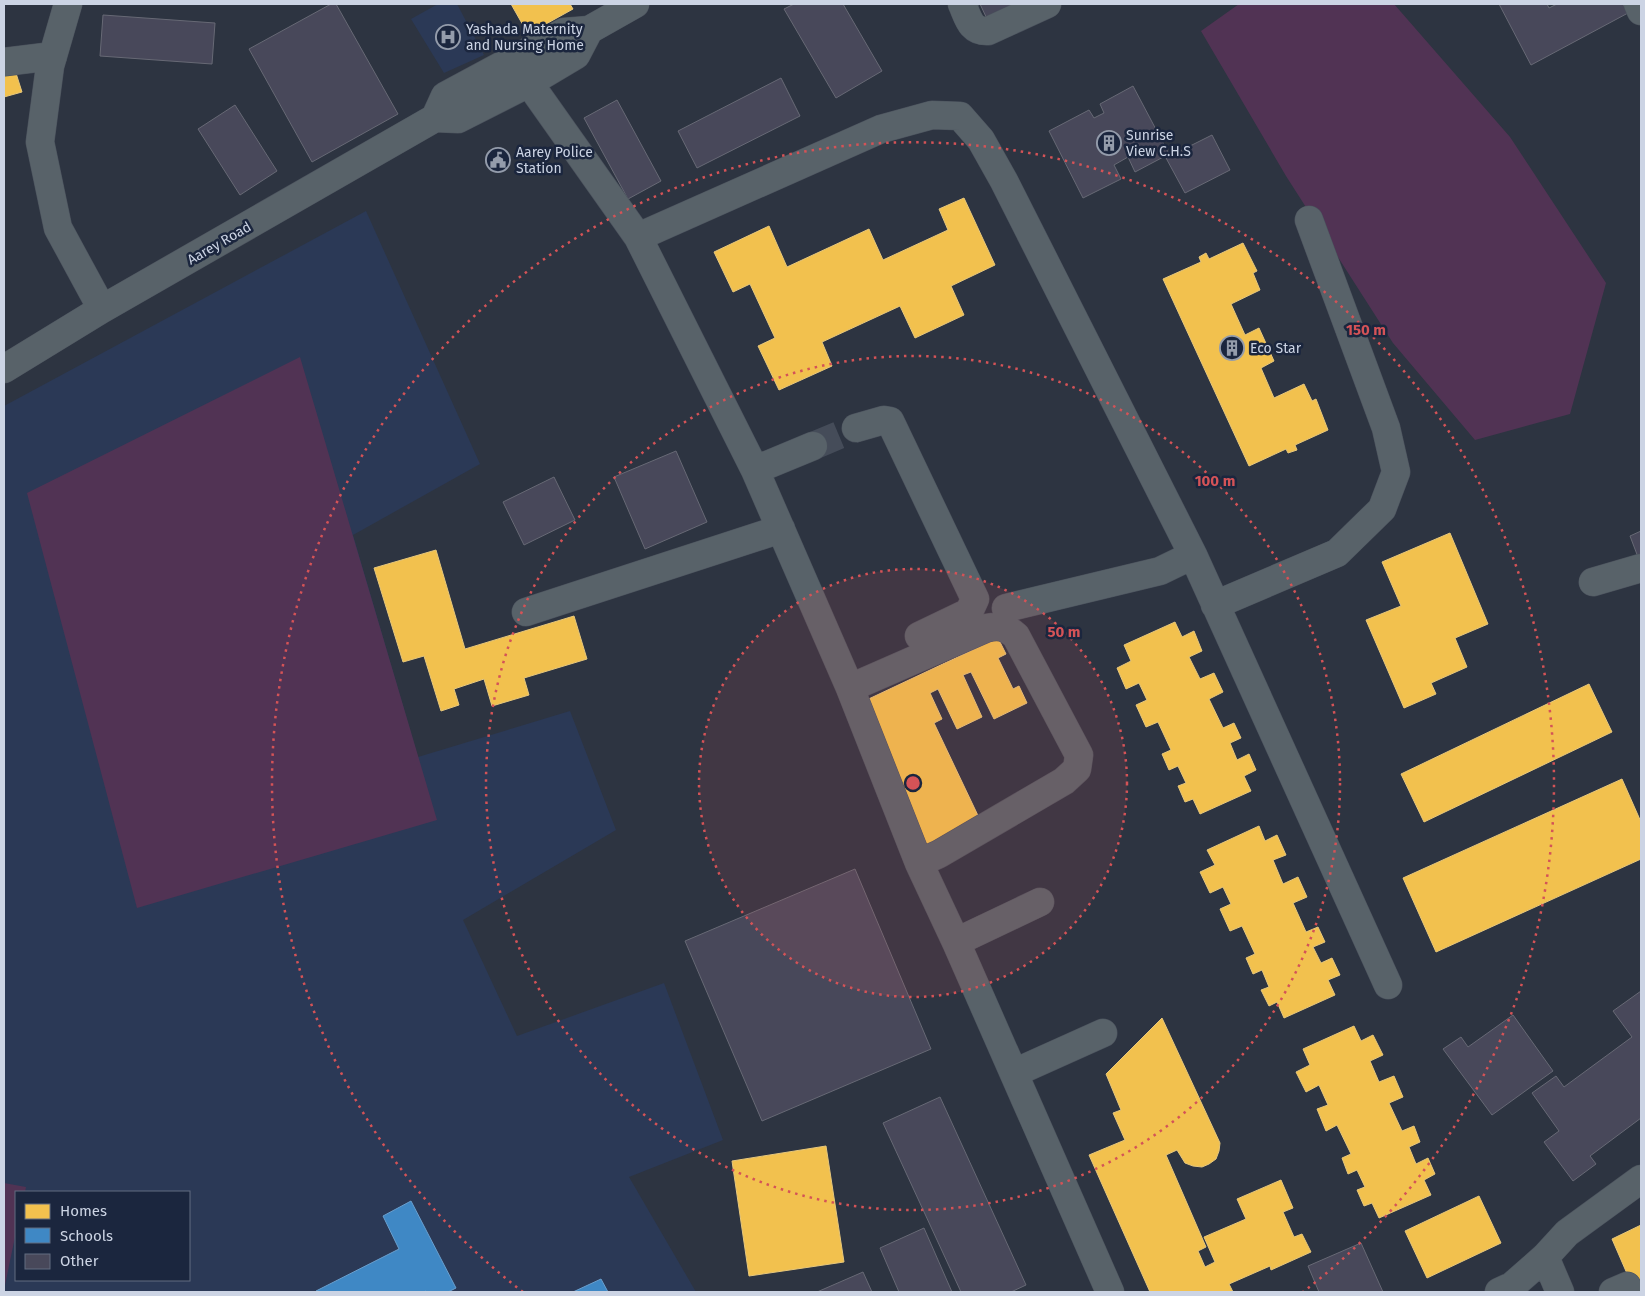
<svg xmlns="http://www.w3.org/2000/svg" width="1645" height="1296" viewBox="0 0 1645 1296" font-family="'Fira Sans',sans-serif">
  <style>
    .built { fill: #2b3956; fill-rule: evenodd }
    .green { fill: #513354 }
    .homes { fill: #f2c14e; stroke: #e7c77b }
    .schools { fill: #3f88c5; stroke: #699fce }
    .building { fill: #48485a; stroke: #676975 }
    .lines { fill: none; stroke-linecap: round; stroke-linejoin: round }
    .minor-tunnel { stroke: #454c59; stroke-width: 28; stroke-dasharray: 28 14; stroke-linecap: butt }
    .minor-casing { stroke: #4b525d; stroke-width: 29 }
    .minor { stroke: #586269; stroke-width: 28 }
    .ring { fill: none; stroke: #d45357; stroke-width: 2.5; stroke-dasharray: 2.5 5 }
    .labels { text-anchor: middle; stroke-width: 5; stroke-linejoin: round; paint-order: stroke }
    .poi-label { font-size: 14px; fill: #ccd4e4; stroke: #1b263e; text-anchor: start }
    .street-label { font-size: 14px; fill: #ccd4e4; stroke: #1b263e }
    .centre { fill: #d45357; stroke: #1b263e; stroke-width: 2.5 }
    .ring-label { font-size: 15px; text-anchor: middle; font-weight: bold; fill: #d45357; stroke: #1b263e; stroke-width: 5; stroke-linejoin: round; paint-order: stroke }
  </style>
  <rect width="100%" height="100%" fill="#2d3441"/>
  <!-- built -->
  <path class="built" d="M438 4H457L484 55 444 73 411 19Z
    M366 211 480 464 353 535 418 757 570 711 616 830 463 920 517 1036 664 983 723 1140 629 1177 696 1292H4V406ZM16 1192H189V1280H16Z"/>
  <!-- green -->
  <path class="green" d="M1239 4H1394L1510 137 1606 283 1570 414 1475 440 1393 343 1286 176 1201 31Z
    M300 357 437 820 137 908 27 493Z
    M4 1183 26 1187 25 1192H16V1232L4 1290Z"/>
  <!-- homes -->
  <path class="homes" d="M511 4H570L573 9 528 34Z
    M14 67 22 92 4 97V70Z
    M964 198 995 265 951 286 964 315 915 338 900 306 822 342 832 366 779 390 758 346 775 338 750 284 733 292 714 252 769 226 787 267 869 229 883 260 948 230 939 209Z
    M1243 243 1257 271 1253 273 1260 290 1231 304 1245 335 1259 328 1274 361 1261 368 1274 398 1304 384 1312 401 1316 399 1328 430 1295 445 1297 450 1288 453 1286 449 1249 466 1163 279 1201 262 1199 257 1206 253 1209 259Z
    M1450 533 1488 624 1455 638 1467 667 1431 683 1436 694 1404 708 1366 620 1401 606 1382 562Z
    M436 550 465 649 574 616 587 659 524 678 529 695 492 706 484 679 454 689 459 705 441 711 424 656 403 662 374 568Z
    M1175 622 1182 637 1194 631 1202 651 1189 657 1200 679 1214 673 1223 692 1209 699 1223 728 1234 723 1241 738 1230 743 1237 760 1249 754 1256 770 1244 776 1251 791 1200 814 1193 799 1185 802 1178 786 1186 783 1178 766 1169 770 1162 754 1171 750 1158 722 1146 727 1136 705 1147 700 1139 683 1126 689 1117 668 1131 661 1124 645Z
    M998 638 1006 654 998 658 1013 689 1019 686 1027 703 994 719 971 672 963 675 982 717 957 729 938 689 930 693 942 719 934 723 982 824 928 850 858 704Z
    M1589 684 1612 732 1424 822 1401 774Z
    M1622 779 1641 822V859L1436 952 1403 878Z
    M1259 826 1265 841 1277 835 1286 855 1273 860 1283 884 1298 877 1307 897 1293 903 1306 932 1318 927 1325 942 1313 947 1321 963 1332 958 1340 975 1328 980 1335 995 1284 1018 1277 1002 1269 1006 1261 990 1269 987 1262 970 1253 974 1246 958 1255 954 1242 926 1230 931 1220 909 1231 904 1223 887 1210 893 1200 872 1215 865 1207 850Z
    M1162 1018 1220 1143 1219 1151 1216 1159 1209 1164 1202 1167 1193 1166 1185 1163 1177 1150 1166 1155 1206 1247 1198 1251 1205 1267 1215 1262 1204 1237 1246 1219 1237 1199 1281 1180 1293 1208 1283 1212 1294 1237 1302 1234 1311 1252 1271 1270 1270 1266 1229 1284 1233 1292H1150L1089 1155 1125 1140 1113 1113 1121 1110 1106 1074Z
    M1354 1026 1361 1041 1373 1035 1383 1055 1370 1061 1379 1082 1394 1076 1403 1097 1389 1103 1402 1131 1414 1126 1420 1142 1409 1147 1416 1164 1428 1158 1435 1174 1424 1180 1431 1195 1379 1218 1372 1203 1364 1206 1357 1190 1365 1187 1357 1170 1348 1174 1342 1158 1351 1154 1337 1125 1326 1131 1317 1109 1328 1105 1319 1085 1306 1092 1296 1072 1310 1065 1303 1049Z
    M826 1146 844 1262 749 1276 732 1161Z
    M1479 1196 1501 1243 1427 1278 1405 1231Z
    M1641 1225V1292H1635L1612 1239Z"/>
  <!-- schools -->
  <path class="schools" d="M411 1201 456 1288 448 1292H426V1291L423 1292H317L316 1291 399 1249 383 1216Z
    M601 1279 608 1292H573Z"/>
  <!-- building -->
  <path class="building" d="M331 4H336L398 114 312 162 249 49Z
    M794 4H843L882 71 836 98 784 9Z
    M974 4H1024L988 21 980 4 975 7Z
    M1499 4H1547L1549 8 1557 4H1623L1628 13 1531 65Z
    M103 15 215 23 212 64 100 56Z
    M781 78 800 116 697 168 678 131Z
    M1133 86 1169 154 1135 172 1128 157 1114 165 1121 179 1083 198 1049 131 1089 110 1094 118 1104 113 1100 104Z
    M617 100 661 181 628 199 584 118Z
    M235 105 277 171 240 195 198 129Z
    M1212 135 1230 170 1185 193 1166 158Z
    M676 451 707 522 645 549 614 477Z
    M554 477 575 520 524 545 503 502Z
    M1641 531V565L1630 536Z
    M855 869 931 1049 762 1121 685 941Z
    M1641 991V1118L1590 1156 1596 1164 1573 1181 1544 1142 1559 1131 1532 1093 1556 1076 1564 1087 1632 1037 1613 1011Z
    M1513 1015 1553 1071 1492 1115 1443 1049 1461 1037 1468 1047Z
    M940 1097 1026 1285 1011 1292H961L883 1123Z
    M924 1228 952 1292H899L880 1248Z
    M1361 1243 1383 1292H1319L1308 1266Z
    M863 1272 872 1292H817Z"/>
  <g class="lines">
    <!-- minor-tunnel -->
    <path class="minor-tunnel" d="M813 446 856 428"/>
    <defs>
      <path id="minor" d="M68 4 50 66 40 142 58 228 102 309
        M962 4C968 17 970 32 988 31L1047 4
        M1638 4 1641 11
        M514 59 529 83 638 237 755 470 850 688 919 863 956 942 1110 1292
        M4 62 53 56
        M435 118 445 96 564 32 589 30 635 4
        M638 237 881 129 932 115 960 116 981 140 1004 181 1193 555 1388 985
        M4 369 102 309 435 118 458 119 529 83 576 55 589 30
        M856 428 884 420 890 421 975 599 969 612 919 636
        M755 470 813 446
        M1593 582 1641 568
        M1215 605 1337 553 1382 509 1396 472 1386 428 1309 220
        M1006 608 1160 571 1193 555
        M526 612 781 529
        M850 688 987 628C1000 625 1006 627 1016 636L1079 755 1077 769 1064 781 939 854 919 863
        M956 942 1040 902
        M1014 1073 1103 1033
        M1545 1257 1560 1292
        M1499 1292 1512 1286 1545 1257 1567 1233 1641 1179
        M1613 1292 1627 1286"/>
    </defs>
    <!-- minor casing -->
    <use href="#minor" class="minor-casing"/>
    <!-- minor -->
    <use href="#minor" class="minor"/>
  </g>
  <!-- distance rings -->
  <circle cx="913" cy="783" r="214" fill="#d45357" fill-opacity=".12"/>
  <g class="ring">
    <circle cx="913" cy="783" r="214"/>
    <circle cx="913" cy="783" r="427"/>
    <path d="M523 1292A641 641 0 1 1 1303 1292"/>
  </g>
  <!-- icons -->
  <defs>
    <symbol id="hospital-ring" viewBox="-11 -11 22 22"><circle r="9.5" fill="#1b263e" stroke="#949cab" stroke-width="1.5"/><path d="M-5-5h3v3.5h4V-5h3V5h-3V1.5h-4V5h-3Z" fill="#949cab"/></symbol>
    <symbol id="building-ring" viewBox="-11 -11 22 22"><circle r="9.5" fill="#1b263e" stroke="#949cab" stroke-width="1.5"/><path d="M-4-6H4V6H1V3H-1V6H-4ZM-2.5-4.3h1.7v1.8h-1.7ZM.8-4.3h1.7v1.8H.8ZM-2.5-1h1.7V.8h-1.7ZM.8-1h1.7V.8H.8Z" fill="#949cab"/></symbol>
    <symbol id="civic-ring" viewBox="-11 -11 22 22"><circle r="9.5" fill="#1b263e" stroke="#949cab" stroke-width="1.5"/><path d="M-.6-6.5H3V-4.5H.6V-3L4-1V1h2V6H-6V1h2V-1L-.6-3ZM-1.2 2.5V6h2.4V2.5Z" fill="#949cab"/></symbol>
  </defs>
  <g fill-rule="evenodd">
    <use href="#hospital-ring" x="434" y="23" width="28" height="28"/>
    <use href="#building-ring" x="1095" y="129" width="28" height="28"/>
    <use href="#civic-ring" x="484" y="146" width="28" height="28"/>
    <use href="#building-ring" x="1218" y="334" width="28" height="28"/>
  </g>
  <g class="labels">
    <!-- poi labels -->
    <g class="poi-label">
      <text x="466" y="34">Yashada Maternity<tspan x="466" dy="16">and Nursing Home</tspan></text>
      <text x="1126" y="140">Sunrise<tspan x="1126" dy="16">View C.H.S</tspan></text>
      <text x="516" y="157">Aarey Police<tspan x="516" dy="16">Station</tspan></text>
      <text x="1250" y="353">Eco Star</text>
    </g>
    <!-- street labels -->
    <g class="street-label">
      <text transform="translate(219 243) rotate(-30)" y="5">Aarey Road</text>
    </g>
  </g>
  <circle cx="913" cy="783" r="8" class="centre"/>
  <g class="ring-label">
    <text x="1366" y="335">150 m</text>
    <text x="1215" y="486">100 m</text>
    <text x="1064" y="637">50 m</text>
  </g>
  <!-- border -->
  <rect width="1645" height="1296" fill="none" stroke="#ccd4e4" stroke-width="10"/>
  <!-- legend -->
  <rect x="15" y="1191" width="175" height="90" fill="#1b263e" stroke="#626c80"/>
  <rect x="25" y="1204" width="25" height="15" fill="#f2c14e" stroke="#626c80"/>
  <text x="60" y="1216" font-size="15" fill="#ccd4e4">Homes</text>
  <rect x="25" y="1228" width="25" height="15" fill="#3f88c5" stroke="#626c80"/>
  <text x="60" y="1241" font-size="15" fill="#ccd4e4">Schools</text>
  <rect x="25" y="1254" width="25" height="15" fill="#48485a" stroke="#626c80"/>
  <text x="60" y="1266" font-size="15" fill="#ccd4e4">Other</text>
</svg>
